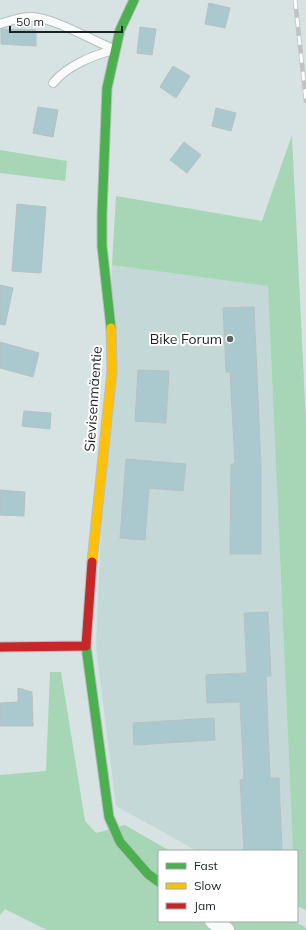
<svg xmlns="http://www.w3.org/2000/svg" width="306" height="930" viewBox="0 0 306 930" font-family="Mulish,sans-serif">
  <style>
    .built { fill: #c4d8d7 }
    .green { fill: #a6d6b5 }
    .building { fill: #a9c9ce; stroke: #b8c0c2 }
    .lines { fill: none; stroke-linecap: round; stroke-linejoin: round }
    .lane-casing { stroke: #b6bfbf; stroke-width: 10 }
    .street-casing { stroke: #b6bfbf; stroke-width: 18 }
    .fast-casing { stroke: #b6bfbf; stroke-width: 11 }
    .slow-casing { stroke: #b6bfbf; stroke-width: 11 }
    .jam-casing { stroke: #b6bfbf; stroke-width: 11 }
    .lane { stroke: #f9fbfb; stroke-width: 8 }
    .street { stroke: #f9fbfb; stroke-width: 16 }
    .fast { stroke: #4caf50; stroke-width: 9 }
    .slow { stroke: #ffc107; stroke-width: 9 }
    .jam { stroke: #c62828; stroke-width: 9 }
    .rail-casing { stroke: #c1c3c3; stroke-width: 4.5 }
    .rail { stroke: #fff; stroke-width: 3; stroke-dasharray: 9; stroke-linecap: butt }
    .poi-dot { fill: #5c6565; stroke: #fff; stroke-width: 1.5 }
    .labels { text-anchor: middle; stroke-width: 4; stroke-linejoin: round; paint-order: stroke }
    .poi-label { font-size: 14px; fill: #1a2221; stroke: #fff; text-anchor: end }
    .street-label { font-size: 14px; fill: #1a2221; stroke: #fff }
  </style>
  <rect width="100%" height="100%" fill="#d7e2e2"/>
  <!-- built -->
  <path class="built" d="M112 265 268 286 293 851H197L116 806 96 647Z"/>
  <!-- green -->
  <path class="green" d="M292 135 306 423V910L297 906V851H293L268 286 112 265 116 196 262 221Z
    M0 150 67 161 65 181 0 173Z
    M50 672H61L85 821 96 833 125 825 170 851H159V921H294L306 928V930H47L5 909 0 915V775L46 771Z"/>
  <!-- building -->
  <path class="building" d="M209 3 230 8 225 28 205 24Z
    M140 27 156 29 152 55 137 53Z
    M1 29 36 30V46L1 44Z
    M173 66 190 76 176 98 160 87Z
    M38 107 58 110 53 137 33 133Z
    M216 108 236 113 231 131 212 126Z
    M184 142 201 155 187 173 170 160Z
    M17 204 46 207 41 273 12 271Z
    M0 285 13 288 5 325 0 324Z
    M254 307 261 466V554H230L231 464H235L230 372H226L223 308Z
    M0 342 39 353 33 377 0 368Z
    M138 370 169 371 166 423 135 421Z
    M24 411 51 413 50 429 22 426Z
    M126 459 186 464 183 491 149 488 145 540 120 538Z
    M0 490 25 492 24 516 0 515Z
    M268 612 271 676H266L270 778H279L282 851H244L240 780 244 779 240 702 207 703 206 675 247 673 244 613Z
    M18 688 32 692 33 726H0V703L18 702Z
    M214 718 215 740 134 745 133 723Z"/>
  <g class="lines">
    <defs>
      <path id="lane" d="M0 24C10 21 20 17 30 17 51 16 93 41 114 49
        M53 83C67 66 93 55 114 50"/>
      <path id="street" d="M213 921 226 930"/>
      <path id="fast" d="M111 328 102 246V214L107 88 120 30 134 0
        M86 646 109 817 120 842 148 874 159 882"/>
      <path id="slow" d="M92 562 112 371 111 328"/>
      <path id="jam" d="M0 647 86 646 92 562"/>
    </defs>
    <!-- lane casing -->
    <use href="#lane" class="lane-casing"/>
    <!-- street casing -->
    <use href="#street" class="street-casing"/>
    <!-- fast casing -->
    <use href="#fast" class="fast-casing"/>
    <!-- slow casing -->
    <use href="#slow" class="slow-casing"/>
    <!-- jam casing -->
    <use href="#jam" class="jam-casing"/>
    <!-- lane -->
    <use href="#lane" class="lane"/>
    <!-- street -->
    <use href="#street" class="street"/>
    <!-- fast -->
    <use href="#fast" class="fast"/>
    <!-- slow -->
    <use href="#slow" class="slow"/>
    <!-- jam -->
    <use href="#jam" class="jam"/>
    <defs>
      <path id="rail" d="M295 0 306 101"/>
    </defs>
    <!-- rail casing -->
    <use href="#rail" class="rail-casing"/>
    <!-- rail -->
    <use href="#rail" class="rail"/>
  </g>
  <!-- markers -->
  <circle class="poi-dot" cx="230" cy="339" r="4"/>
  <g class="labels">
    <!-- poi labels -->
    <g class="poi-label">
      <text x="222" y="344">Bike Forum</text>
    </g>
    <!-- street labels -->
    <g class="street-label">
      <text transform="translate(93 399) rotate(-86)" y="5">Sievisenmäentie</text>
    </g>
  </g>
  <!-- legend -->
  <rect x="158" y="850" width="140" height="72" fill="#ffffff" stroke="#a3a7a6"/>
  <rect x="166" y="863" width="20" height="6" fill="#4caf50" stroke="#a3a7a6"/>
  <text x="194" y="870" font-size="12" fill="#1a2221">Fast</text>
  <rect x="166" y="883" width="20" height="6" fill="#ffc107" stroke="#a3a7a6"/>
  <text x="194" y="890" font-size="12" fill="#1a2221">Slow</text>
  <rect x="166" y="903" width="20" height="6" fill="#c62828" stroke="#a3a7a6"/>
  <text x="194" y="910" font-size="12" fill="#1a2221">Jam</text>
  <!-- scale -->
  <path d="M10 26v6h112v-6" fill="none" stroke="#1a2221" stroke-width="2"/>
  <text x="16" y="26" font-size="12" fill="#1a2221" stroke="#ffffff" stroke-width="3" paint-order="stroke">50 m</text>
</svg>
